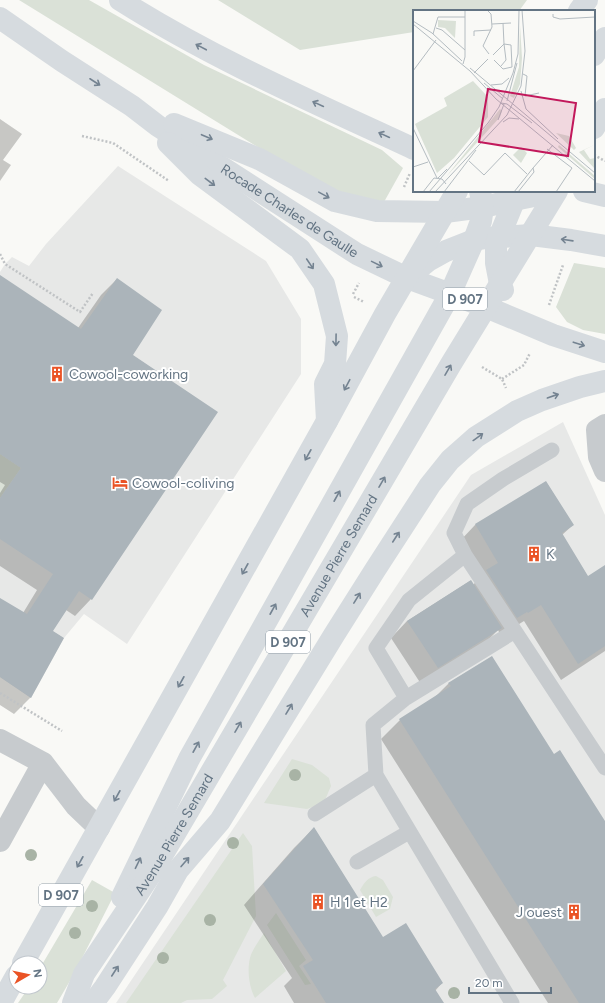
<svg xmlns="http://www.w3.org/2000/svg" width="605" height="1003" viewBox="0 0 605 1003" font-family="Figtree,sans-serif">
  <style>
    .built { fill: #e7e8e7 }
    .green { fill: #dae1d7 }
    .shadow { fill: #0003 }
    .building { fill: #abb4ba }
    .lines { fill: none; stroke-linecap: round; stroke-linejoin: round }
    .path { stroke: #c0c3c5; stroke-width: 2.5; stroke-dasharray: 2 2; stroke-linecap: butt }
    .service { stroke: #c7cbce; stroke-width: 15 }
    .minor { stroke: #c7cbce; stroke-width: 22 }
    .secondary { stroke: #d6dbdf; stroke-width: 22 }
    .primary { stroke: #d6dbdf; stroke-width: 22 }
    .tree { fill: #a8b3a5 }
    .oneway { stroke: #748391 }
    .labels { text-anchor: middle; stroke-width: 4; stroke-linejoin: round; paint-order: stroke }
    .shield { fill: #fff; stroke: #929ea8; stroke-width: 1 }
    .shield-label { font-size: 13px; font-weight: bold; fill: #637483 }
    .street-label { font-size: 14px; fill: #637483; stroke: #fff }
    .poi-label { font-size: 14px; fill: #637483; stroke: #fff; text-anchor: start }
    .inset-road { fill: none; stroke: #b4bcc1; stroke-width: 1 }
    .view { fill: #c2185b; fill-opacity: 0.15; stroke: #c2185b; stroke-width: 2 }
    .inset-edge { fill: none; stroke: #637483; stroke-width: 2 }
  </style>
  <rect width="100%" height="100%" fill="#f9f9f6"/>
  <!-- built -->
  <path class="built" d="M118 166 266 261 301 319V374L127 644 84 614 64 638 31 698 0 677V272L5 264 12 257 29 266 46 244Z
    M563 422 605 515V1003H116L471 475Z"/>
  <!-- green -->
  <path class="green" d="M19 0H89L204 65 382 150 403 168 384 202 353 197 313 181Z
    M218 0H527L519 11H414V32L300 50Z
    M574 263 605 268V334L583 330 567 322 556 307Z
    M0 454 21 468 0 498Z
    M292 759 312 765 329 778 331 786 325 800 315 806 307 809 264 803Z
    M243 833 252 846 256 916 223 980 227 986 212 999 187 1000 181 1003H126Z
    M376 876 383 880 393 897 390 909 376 917 360 890C364 883 368 877 376 876Z
    M92 880 115 893 74 974 57 1003H18L29 987H40V968Z
    M276 913 306 960 299 966 311 984 305 985 267 925Z
    M264 933 286 971 255 998C249 987 247 970 250 958 251 952 260 939 264 933Z"/>
  <!-- shadow -->
  <path class="shadow" d="M0 119 22 134 3 160 11 165 0 181Z
    M0 276 78 328 101 295 117 279 132 355 216 412 91 599 75 616 66 610 52 631 63 638 30 698 14 714 0 705V599L23 613 37 590 0 566V493L5 485 0 482Z
    M546 482 573 525 562 535 588 577 605 571V651L561 680 524 621 511 629 500 634 498 630 484 644 421 684 391 638 407 621 470 581 473 585 480 577 459 542 475 525Z
    M449 683 553 755 605 823V1003H548L381 739 400 720 434 698Z
    M314 828 383 939 442 983 435 991 442 1003H294L284 986 292 978 244 905 294 848Z"/>
  <!-- building -->
  <path class="building" d="M0 275 81 329 117 278 162 310 133 355 218 412 92 600 79 591 53 631 64 638 31 698 0 677V598L27 614 53 574 0 539V498L21 468 0 454Z
    M546 481 574 525 562 533 588 576 605 565V646L578 664 541 605 528 613 527 612 517 618 486 570 498 563 475 524Z
    M471 580 502 628 438 668 407 621Z
    M492 656 554 754 560 750 605 821V1003H579L399 719 451 686 448 683Z
    M314 827 383 937 406 923 443 983 435 989 444 1003H326L303 966 313 960 263 884Z"/>
  <g class="lines">
    <!-- path -->
    <path class="path" d="M82 136 113 143 169 181
      M594 155 605 161
      M404 187 410 173
      M0 254 5 264 80 312 93 293
      M353 294 359 283
      M354 297 364 302
      M549 305 563 265
      M482 367 502 379 506 388
      M502 379 524 365 530 353
      M0 693 62 731"/>
    <!-- service -->
    <path class="service" d="M465 555 454 533 467 504 503 479 552 450
      M406 698 376 648 409 600 465 555 515 631
      M315 814 376 775
      M357 862 409 832
      M512 1003 376 775 373 725 406 698 515 631 605 768"/>
    <!-- minor -->
    <path class="minor" d="M605 425 597 430 599 457 605 471
      M0 740 43 763 76 806 99 828
      M0 841 43 763"/>
    <!-- secondary -->
    <path class="secondary" d="M579 11 587 0
      M594 128 605 109"/>
    <!-- primary -->
    <g class="primary">
      <path d="M120 0C213 59 315 103 414 149"/>
      <path id="s1" d="M0 18 62 61 132 106 158 126 357 254 407 278 486 307 553 335 605 352"/>
      <path d="M594 55 605 38"/>
      <path d="M174 124 259 159 335 201 377 211 445 212 483 207 514 200 534 196 547 191"/>
      <path d="M168 143 200 175 300 249 324 284 337 336 335 364 325 384 327 421"/>
      <path d="M584 191 605 196"/>
      <path d="M412 274 428 261 446 251 474 240 486 238 531 235 571 240 605 246"/>
      <path d="M503 290 500 284 496 263V245L518 191"/>
      <path d="M122 897 189 759 450 294 474 240 481 221 483 207 480 191"/>
      <path d="M23 963 327 421 385 314 457 191"/>
      <path d="M1 1003 16 976"/>
      <path id="s2" d="M73 1003 84 974 153 871 451 364 557 191"/>
      <path d="M93 1003 105 987 157 907 178 870 220 821 334 635 375 570 430 485 450 460 476 437 517 411 542 400 580 387 605 381"/>
    </g>
  </g>
  <!-- trees -->
  <g class="tree">
    <circle cx="295" cy="775" r="6"/>
    <circle cx="233" cy="843" r="6"/>
    <circle cx="31" cy="855" r="6"/>
    <circle cx="92" cy="906" r="6"/>
    <circle cx="210" cy="920" r="6"/>
    <circle cx="75" cy="933" r="6"/>
    <circle cx="163" cy="958" r="6"/>
    <circle cx="454" cy="993" r="6"/>
  </g>
  <!-- one-way arrows -->
  <defs><path id="oneway-shaft" d="M-6 0H5M1.5-3L5.5 0L1.5 3" fill="none" stroke-width="1.6" stroke-linecap="round" stroke-linejoin="round"/></defs>
  <g class="oneway">
    <use href="#oneway-shaft" transform="translate(201 47) rotate(-152)"/>
    <use href="#oneway-shaft" transform="translate(95 82) rotate(33)"/>
    <use href="#oneway-shaft" transform="translate(318 104) rotate(-155)"/>
    <use href="#oneway-shaft" transform="translate(384 135) rotate(-155)"/>
    <use href="#oneway-shaft" transform="translate(207 137) rotate(23)"/>
    <use href="#oneway-shaft" transform="translate(210 182) rotate(37)"/>
    <use href="#oneway-shaft" transform="translate(324 195) rotate(29)"/>
    <use href="#oneway-shaft" transform="translate(567 240) rotate(-172)"/>
    <use href="#oneway-shaft" transform="translate(310 264) rotate(56)"/>
    <use href="#oneway-shaft" transform="translate(377 264) rotate(26)"/>
    <use href="#oneway-shaft" transform="translate(336 340) rotate(91)"/>
    <use href="#oneway-shaft" transform="translate(579 344) rotate(18)"/>
    <use href="#oneway-shaft" transform="translate(448 370) rotate(-60)"/>
    <use href="#oneway-shaft" transform="translate(347 385) rotate(118)"/>
    <use href="#oneway-shaft" transform="translate(553 396) rotate(-19)"/>
    <use href="#oneway-shaft" transform="translate(478 437) rotate(-36)"/>
    <use href="#oneway-shaft" transform="translate(308 455) rotate(119)"/>
    <use href="#oneway-shaft" transform="translate(382 482) rotate(-60)"/>
    <use href="#oneway-shaft" transform="translate(337 496) rotate(-61)"/>
    <use href="#oneway-shaft" transform="translate(396 537) rotate(-57)"/>
    <use href="#oneway-shaft" transform="translate(245 569) rotate(119)"/>
    <use href="#oneway-shaft" transform="translate(357 598) rotate(-58)"/>
    <use href="#oneway-shaft" transform="translate(273 609) rotate(-61)"/>
    <use href="#oneway-shaft" transform="translate(181 682) rotate(119)"/>
    <use href="#oneway-shaft" transform="translate(289 709) rotate(-59)"/>
    <use href="#oneway-shaft" transform="translate(238 727) rotate(-60)"/>
    <use href="#oneway-shaft" transform="translate(196 747) rotate(-61)"/>
    <use href="#oneway-shaft" transform="translate(117 796) rotate(119)"/>
    <use href="#oneway-shaft" transform="translate(80 862) rotate(119)"/>
    <use href="#oneway-shaft" transform="translate(185 862) rotate(-49)"/>
    <use href="#oneway-shaft" transform="translate(138 863) rotate(-64)"/>
    <use href="#oneway-shaft" transform="translate(115 971) rotate(-57)"/>
  </g>
  <!-- icons -->
  <defs>
    <symbol id="building-bare" viewBox="-9 -9 18 18"><path d="M-4-6H4V6H1V3H-1V6H-4ZM-2.5-4.3h1.7v1.8h-1.7ZM.8-4.3h1.7v1.8H.8ZM-2.5-1h1.7V.8h-1.7ZM.8-1h1.7V.8H.8Z" fill="#ea5325" stroke="#fff" stroke-width="2.5" paint-order="stroke"/></symbol>
    <symbol id="hotel-bare" viewBox="-9 -9 18 18"><path d="M-6-4.5h1.5V1H6V5H4.5V3h-9V5H-6ZM-4 0a1.8 1.8 0 1 1 3.6 0ZM.5 0V-2.5h3Q6-2.5 6 0Z" fill="#ea5325" stroke="#fff" stroke-width="2.5" paint-order="stroke"/></symbol>
  </defs>
  <g fill-rule="evenodd">
    <use href="#building-bare" x="46" y="363" width="22" height="22"/>
    <use href="#hotel-bare" x="109" y="472" width="22" height="22"/>
    <use href="#building-bare" x="523" y="543" width="22" height="22"/>
    <use href="#building-bare" x="307" y="891" width="22" height="22"/>
    <use href="#building-bare" x="563" y="901" width="22" height="22"/>
  </g>
  <g class="labels">
    <!-- shield labels -->
    <g class="shield">
      <rect x="443" y="288" width="44" height="22" rx="3"/>
      <rect x="266" y="631" width="44" height="22" rx="3"/>
      <rect x="39" y="884" width="44" height="22" rx="3"/>
    </g>
    <g class="shield-label">
      <text x="465" y="304">D 907</text>
      <text x="288" y="647">D 907</text>
      <text x="61" y="900">D 907</text>
    </g>
    <!-- street labels -->
    <g class="street-label">
      <text dy="5" stroke="none"><textPath href="#s1" startOffset="348">Rocade Charles de Gaulle</textPath></text>
      <text dy="5" stroke="none"><textPath href="#s2" startOffset="521">Avenue Pierre Semard</textPath></text>
      <text dy="5" stroke="none"><textPath href="#s2" startOffset="197">Avenue Pierre Semard</textPath></text>
    </g>
    <!-- poi labels -->
    <g class="poi-label">
      <text x="69" y="379">Cowool-coworking</text>
      <text x="132" y="488">Cowool-coliving</text>
      <text x="546" y="559">K</text>
      <text x="330" y="907">H 1 et H2</text>
      <text x="562" y="917" text-anchor="end">J ouest</text>
    </g>
  </g>
  <!-- overview -->
  <g transform="translate(413 10)">
    <rect width="182" height="182" fill="#f9f9f6"/>
    <path d="M25 10 43 11 42 28 32 18 25 17ZM107 15 109 48 107 74 101 88 97 86 106 57ZM60 71 75 87V107L41 148 24 163 2 114 34 96 31 88ZM87 99 89 101 87 107 33 167ZM143 123 156 126 163 138 161 140ZM146 135 182 166V169L145 137ZM181 135 171 140 177 149 182 148V159L166 142ZM108 137 114 143 108 153 100 145Z" fill="#dae1d7"/>
    <path class="inset-road" d="M74 0 78 4 79 17 70 36 76 44M140 4V7L147 9 182 7M0 11 19 23 49 51M0 14 57 61 83 89 182 171M79 14 98 13M23 18 29 20 52 40M20 24 25 7H52M61 26V21L78 20M80 45 91 34 90 13M81 50 90 59 99 57 98 35 91 34 93 50 88 56M50 54 52 47V0M57 58 182 163M0 61 23 30M61 63 75 49M100 63 105 44 106 1M110 64 114 66 112 86 126 83M71 73 90 89M78 75 89 74 96 68M108 76 112 41 109 0M108 81 113 99 145 129M94 91 104 53M88 93 94 94 119 113M85 110 91 94M90 112 96 108 106 109M0 118 24 168M134 139 159 158 143 182M56 151 71 165 92 143 114 164M0 157 15 152M25 168 34 159M10 182 21 168 29 169 33 174M16 182 75 113 86 97 100 63M22 182 94 105 108 76M31 182 63 140M101 182 120 158M105 182 121 162 120 158 140 135"/>
    <path class="view" d="M75 79 163 93 155 146 66 132Z"/>
    <rect width="182" height="182" class="inset-edge"/>
  </g>
  <!-- north arrow -->
  <g transform="translate(28 975) rotate(81)"><circle r="19" fill="#ffffff" stroke="#c1c7cd"/>
  <path d="M0-3L7 15L0 10L-7 15Z" fill="#ea5325"/>
  <text y="-6" font-size="11" font-weight="bold" text-anchor="middle" fill="#637483">N</text>
  </g>
  <!-- scale -->
  <path d="M469 987v6h82v-6" fill="none" stroke="#637483" stroke-width="2"/>
  <text x="475" y="987" font-size="12" fill="#637483" stroke="#ffffff" stroke-width="3" paint-order="stroke">20 m</text>
</svg>
